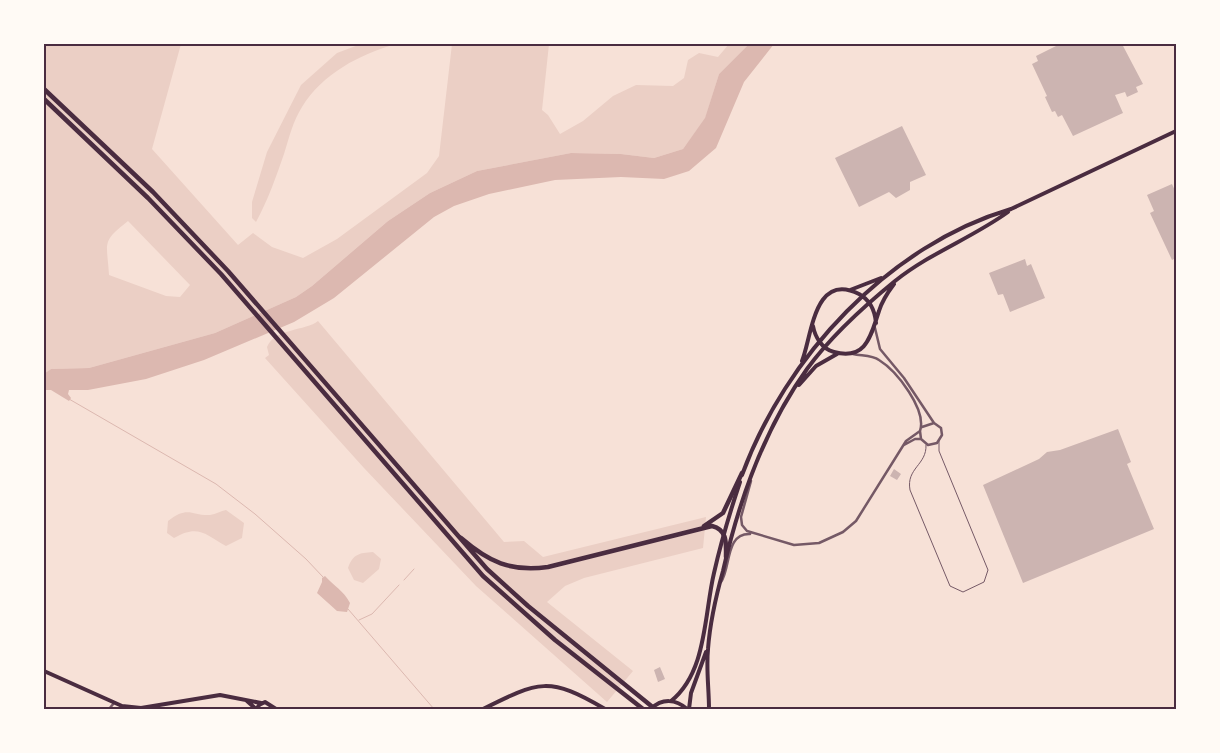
<svg xmlns="http://www.w3.org/2000/svg" width="1220" height="753" viewBox="0 0 1220 753" font-family="Helvetica,sans-serif">
  <style>
    .green { fill: #ebcfc5; fill-rule: evenodd }
    .water { fill: #dcb8b0 }
    .lines { fill: none; stroke-linecap: round; stroke-linejoin: round }
    .stream { stroke: #dcb8b0; stroke-width: 1 }
    .building { fill: #ccb4b1 }
    .service { stroke: #755966; stroke-width: 1 }
    .minor { stroke: #755966; stroke-width: 2.5 }
    .secondary { stroke: #4a2c40; stroke-width: 4 }
    .primary { stroke: #4a2c40; stroke-width: 4 }
    .motorway { stroke: #4a2c40; stroke-width: 4.5 }
    .neatline { fill: none; stroke: #4a2c40; stroke-width: 2 }
  </style>
  <rect width="100%" height="100%" fill="#f7e1d7"/>
  <!-- green -->
  <path class="green" d="M44 44H181L152 149 238 245 253 233 272 247 303 258 337 239 427 173 439 156 452 44H549L542 110 548 115 560 134 583 121 613 96 636 85 673 86 684 78 688 60 699 53 718 57 729 44H749L719 74 705 119 683 149 654 158 621 154 571 153 477 171 430 193 388 221 312 286 296 297 215 333 89 368 51 369 46 374H44ZM128 221 190 285 180 297 166 296 109 275C107 242 101 242 128 221Z
    M361 44H396C360 54 322 74 302 107 293 121 289 138 284 154 276 177 268 200 256 222L252 218V202L267 152 301 85 337 53Z
    M318 321 504 542 524 541 543 557 706 517 703 548 584 578 565 586 547 602 633 671 607 702 476 586 364 468 265 358 269 355 267 347C275 328 306 331 318 321Z
    M226 510 244 523 242 538 226 546C205 534 198 524 174 538L167 533 168 521C188 505 192 516 210 515 216 514 221 511 226 510Z
    M373 552 381 559 379 569 363 583 354 580 348 568C353 554 359 553 373 552Z"/>
  <!-- water -->
  <path class="water" d="M749 44H774L744 82 716 148 689 171 664 179 621 177 555 180 489 194 454 206 434 217 334 298 294 322 204 360 146 379 88 390H69L68 394 71 398 69 401 51 390H44V374L51 369 89 368 215 333 296 297 312 286 388 221 430 193 477 171 571 153 621 154 654 158 683 149 705 118 719 74Z
    M325 576C335 587 343 590 350 603L347 612 337 611 317 593 322 582V578Z"/>
  <g class="lines">
    <!-- stream -->
    <path class="stream" d="M69 399 216 484 255 514 306 559 323 577
      M404 580 414 569
      M348 609 434 709
      M359 620 372 614 399 585"/>
  </g>
  <!-- building -->
  <path class="building" d="M1060 44H1122L1143 84 1136 87 1138 92 1127 97 1125 92 1115 95 1123 113 1073 136 1062 115 1058 117 1055 111 1052 112 1045 97 1047 96 1032 64 1038 61 1036 56Z
    M902 126 926 175 910 182V190L896 198 889 192 859 207 835 158Z
    M1172 184 1176 193V258L1172 260 1150 213 1154 211 1147 195Z
    M1025 259 1027 266 1031 264 1045 298 1010 312 1003 294 998 295 989 273Z
    M1118 429 1131 462 1127 464 1154 529 1023 583 983 485 1039 459 1047 452 1060 450Z
    M894 469 901 474 897 480 890 476Z
    M660 667 665 679 658 682 654 670Z"/>
  <g class="lines">
    <!-- service -->
    <path class="service" d="M926 445C927 465 906 468 910 490L950 586 963 592 984 582 988 570 939 451V441"/>
    <!-- minor -->
    <path class="minor" d="M875 328 880 349 904 378 934 423 941 428 942 435 937 443 928 445 921 439 920 431
      M922 427 934 423
      M904 445 915 439H921
      M751 481 741 517 742 525 747 531 794 545 819 543 843 532 856 521 906 441 920 431C927 410 897 371 879 360 872 355 861 356 853 354
      M721 582C731 568 725 533 750 534
      M109 709 114 703"/>
    <!-- secondary -->
    <path class="secondary" d="M44 671 122 706 141 708 220 695 261 703
      M247 701 256 709
      M257 709 259 705 265 702 276 709
      M483 709C539 681 549 676 605 709"/>
    <!-- primary -->
    <path class="primary" d="M850 290 881 278
      M813 326C815 337 822 349 834 352 867 361 871 334 879 311 882 301 888 292 894 284
      M802 361C812 336 814 271 859 294 870 300 875 311 876 323
      M799 385 816 366 837 354
      M742 475C785 357 889 245 1011 209L1176 131
      M671 701C707 672 704 615 714 573 721 542 730 512 740 482
      M651 709C662 698 676 699 687 709
      M689 709 691 693 706 652
      M709 709C709 689 706 669 708 649 710 622 716 596 723 571 739 500 764 429 807 369 831 336 863 307 895 281 930 253 972 238 1008 212"/>
    <!-- motorway -->
    <path class="motorway" d="M44 89 153 192 228 271 487 569 528 606 655 709
      M44 99 148 198 221 274 483 576 555 640 643 709
      M704 526 723 513 742 473
      M461 538C489 562 510 572 548 567L712 526C728 530 726 544 726 557"/>
  </g>
  <!-- border -->
  <rect width="1220" height="753" fill="none" stroke="#fffaf5" stroke-width="90"/>
  <rect x="45" y="45" width="1130" height="663" class="neatline"/>
</svg>
